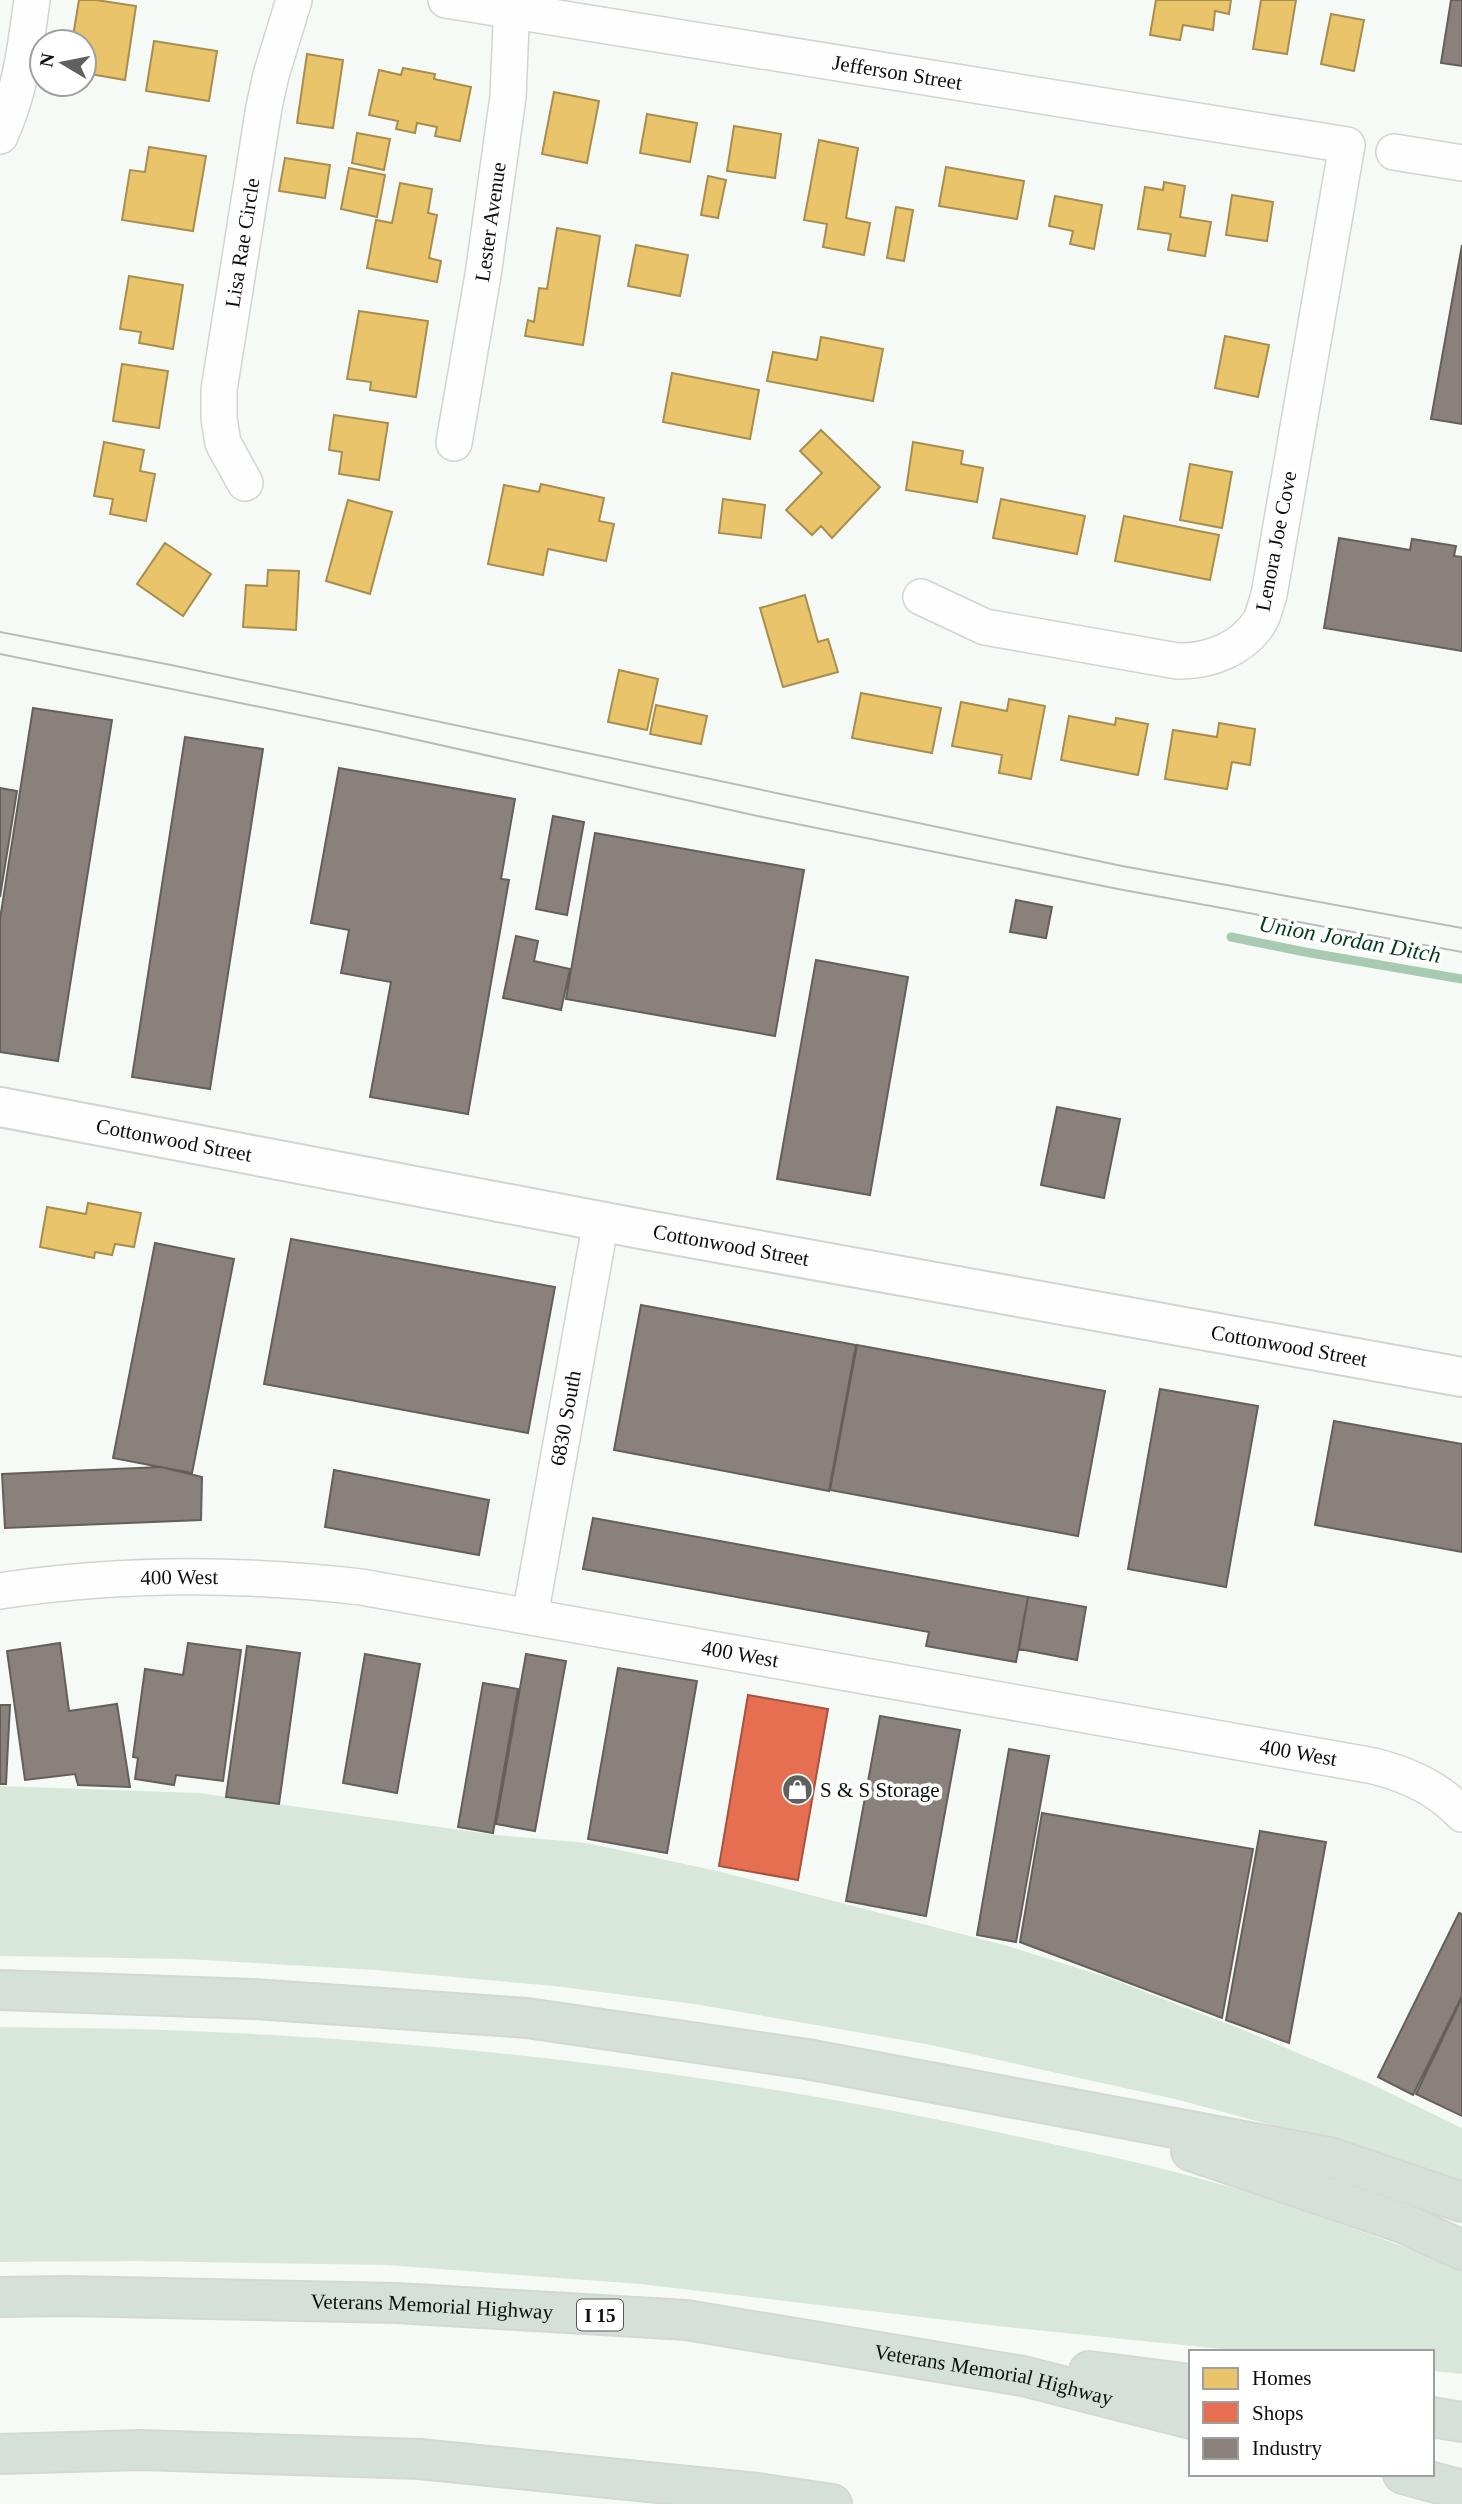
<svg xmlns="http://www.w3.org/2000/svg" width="1462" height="2504" viewBox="0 0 1462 2504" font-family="'Times New Roman',serif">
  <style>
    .green { fill: #d7e8da }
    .homes { fill: #e9c46a; stroke: #a78e4e; stroke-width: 2 }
    .shops { fill: #e76f51; stroke: #a6523d; stroke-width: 2 }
    .industry { fill: #8a817c; stroke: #645f5b; stroke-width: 2 }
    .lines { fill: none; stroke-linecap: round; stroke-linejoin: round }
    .stream { stroke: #a8cab0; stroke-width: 9 }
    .minor-casing { stroke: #d1d5d2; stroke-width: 38 }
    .tertiary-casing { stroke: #d1d5d2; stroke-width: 42 }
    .motorway-casing { stroke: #d5d7d5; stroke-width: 42 }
    .minor { stroke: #fefefe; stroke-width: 35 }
    .tertiary { stroke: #fefefe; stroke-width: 38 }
    .motorway { stroke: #d5e1d8; stroke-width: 38 }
    .tram { stroke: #babcbb; stroke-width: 2 }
    .labels { text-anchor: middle; stroke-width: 7; stroke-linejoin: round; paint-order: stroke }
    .shield { fill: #fff; stroke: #565756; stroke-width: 2 }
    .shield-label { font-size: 19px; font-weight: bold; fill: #0d0f0d }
    .street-label { font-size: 21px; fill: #0d0f0d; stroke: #fff }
    .poi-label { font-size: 21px; fill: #0d0f0d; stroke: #fff; text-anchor: start }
    .water-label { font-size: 23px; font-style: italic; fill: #013c19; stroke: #fff }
  </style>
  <rect width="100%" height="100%" fill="#f6faf7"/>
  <!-- green -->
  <path class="green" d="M0 1786 199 1793 496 1835 587 1843 717 1871 1008 1946 1109 1978 1246 2031 1369 2083 1462 2128V2185L1308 2135 1179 2100 926 2044 694 2004 554 1986 375 1970 185 1959 0 1956Z
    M0 2027C63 2028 127 2028 190 2031 463 2042 735 2075 1002 2133 1078 2150 1155 2165 1230 2187 1297 2207 1364 2233 1430 2256L1462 2270V2374L1432 2371V2352H1251L997 2326 640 2284 386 2265 137 2261 0 2262Z"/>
  <!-- homes -->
  <path class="homes" d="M79 0H96L136 6 125 80 84 73V42H72Z
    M1156 0H1231L1229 14 1215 11 1213 30 1183 25 1180 40 1150 35Z
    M1261 0H1296L1287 54 1253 49Z
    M1331 14 1364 20 1354 71 1321 64Z
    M154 41 217 51 209 101 146 91Z
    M307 54 343 60 333 128 297 123Z
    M403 68 435 74 434 79 471 87 460 141 435 136 437 127 417 123 415 133 396 129 398 121 369 115 379 70 401 75Z
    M554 92 599 101 587 163 542 154Z
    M647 114 697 123 690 162 640 153Z
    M734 126 781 134 775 178 727 171Z
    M357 133 390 139 384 170 352 163Z
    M819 140 858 148 846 218 870 223 864 255 823 247 827 224 804 220Z
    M149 147 206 156 193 231 122 220 130 170 145 172Z
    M285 158 330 165 325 198 279 191Z
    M946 167 1024 181 1017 219 939 206Z
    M349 168 385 175 377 217 341 209Z
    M708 176 726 180 718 218 701 215Z
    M1164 182 1185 186 1180 217 1211 222 1205 256 1168 250 1171 234 1138 229 1145 187 1163 190Z
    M400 183 432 189 428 213 437 215 429 258 441 261 437 282 367 268 376 220 392 223Z
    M1232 195 1273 202 1267 241 1226 235Z
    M1055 196 1102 205 1094 249 1070 244 1073 231 1049 226Z
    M896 207 913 210 904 261 887 258Z
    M557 228 600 236 583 345 525 336 528 320 534 322 539 288 547 289Z
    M636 245 688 255 680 296 628 286Z
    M129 276 183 285 173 349 139 343 141 332 120 329Z
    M359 311 428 321 416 397 370 390 371 382 347 379Z
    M1225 336 1269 345 1258 397 1215 388Z
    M821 337 883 349 873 401 767 381 773 352 817 360Z
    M122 364 168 371 159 428 113 421Z
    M672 373 759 390 750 439 663 422Z
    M334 415 388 423 379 480 339 474 342 452 329 450Z
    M821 430 880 487 832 538 821 526 812 535 786 510 822 473 800 451Z
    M104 442 144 450 140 471 155 474 146 521 110 514 113 499 94 496Z
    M913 442 963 451 961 464 983 468 977 502 906 490Z
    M1190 464 1232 472 1222 528 1180 520Z
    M541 484 604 498 599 521 614 524 606 561 548 549 543 575 488 564 504 485 539 492Z
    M723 499 765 505 761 538 719 533Z
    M1001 499 1085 516 1077 554 993 538Z
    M348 500 392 512 370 594 326 581Z
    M1124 516 1219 535 1210 580 1115 561Z
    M165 543 211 574 183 616 137 584Z
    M268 570 299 571 296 630 243 627 246 585 267 586Z
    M805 595 818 642 828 639 838 672 783 687 760 608Z
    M619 670 658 679 647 730 608 722Z
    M861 693 941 708 932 753 852 738Z
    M1009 699 1045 706 1031 779 999 773 1002 755 952 746 961 702 1007 711Z
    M656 705 707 716 701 744 650 734Z
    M1069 716 1115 725 1116 718 1148 724 1138 775 1061 760Z
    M1219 723 1255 729 1250 765 1232 762 1227 789 1165 779 1173 730 1217 737Z
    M88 1203 141 1213 134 1247 115 1244 112 1255 95 1252 94 1258 40 1247 47 1207 86 1214Z"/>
  <!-- shops -->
  <path class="shops" d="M748 1695 828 1709 798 1880 719 1866Z"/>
  <!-- industry -->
  <path class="industry" d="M1451 0H1462V66L1441 63Z
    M1462 245V424L1431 419Z
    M1339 538 1410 550 1412 539 1456 546 1454 556 1462 557V651L1324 628Z
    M33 708 112 720 58 1061 0 1052V919Z
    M185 737 263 749 210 1089 132 1077Z
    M339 768 515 799 501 879 509 880 468 1114 370 1097 391 982 341 973 349 930 311 923Z
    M0 788 17 791 0 897Z
    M553 816 584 822 567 915 536 909Z
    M595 833 804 870 775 1036 566 999Z
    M1016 900 1052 907 1046 938 1010 932Z
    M516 936 538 941 534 961 570 969 561 1010 503 998Z
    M816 960 908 977 870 1195 777 1179Z
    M1057 1107 1120 1119 1104 1198 1041 1185Z
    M291 1239 555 1287 528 1433 264 1384Z
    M155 1243 234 1259 192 1473 113 1458Z
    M641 1305 856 1345 829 1491 614 1450Z
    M857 1345 1105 1391 1078 1536 830 1490Z
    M1160 1389 1258 1406 1226 1587 1128 1569Z
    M1334 1421 1462 1444V1552L1315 1525Z
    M161 1467 202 1477 201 1520 5 1528 2 1474Z
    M334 1470 489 1500 479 1555 325 1527Z
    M593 1518 1028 1597 1016 1662 926 1646 929 1632 583 1569Z
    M1028 1597 1086 1607 1077 1660 1019 1649Z
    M60 1643 69 1711 117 1704 130 1787 78 1785 75 1774 25 1780 7 1651Z
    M188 1643 241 1650 223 1781 176 1775 174 1785 135 1779 138 1758 133 1757 145 1669 183 1675Z
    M247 1646 300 1653 279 1804 226 1797Z
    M365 1654 420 1664 397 1793 343 1783Z
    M526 1654 566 1661 535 1831 496 1824Z
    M618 1668 697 1681 667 1853 588 1839Z
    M483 1683 518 1689 493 1833 458 1827Z
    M0 1705H10L6 1784H0Z
    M880 1716 960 1730 926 1916 846 1901Z
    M1009 1749 1049 1756 1016 1942 977 1935Z
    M1042 1813 1253 1849 1222 2018 1020 1942Z
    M1260 1831 1326 1842 1289 2043 1226 2020Z
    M1459 1913 1462 1914V1996L1413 2095 1378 2077Z
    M1462 1998V2116L1416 2094Z"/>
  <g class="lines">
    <!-- stream -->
    <path class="stream" d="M1231 937 1305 952 1462 979"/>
    <defs>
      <g id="minor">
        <path id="s1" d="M446 0 1347 145 1269 595C1266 603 1264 614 1260 621 1243 649 1208 662 1177 661L985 627 921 597"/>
        <path d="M0 136C21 89 25 50 32 0"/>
        <path d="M1394 152 1462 163"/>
        <path id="s2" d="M454 443 483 275 508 97 512 0"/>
        <path id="s3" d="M245 483 223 443 219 418V390L264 107 271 75 294 0"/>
        <path id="s4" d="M0 1591C118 1573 242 1573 361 1587L1374 1766C1408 1775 1438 1788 1462 1814"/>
        <path id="s5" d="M530 1616 601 1221"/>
      </g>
      <g id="tertiary">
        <path id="s6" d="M0 1107 641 1229 1462 1377"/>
      </g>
      <g id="motorway">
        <path d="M0 1990 253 1999 527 2018 807 2059 1329 2157 1462 2202"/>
        <path d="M1191 2151 1403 2223 1462 2250"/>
        <path id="s7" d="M0 2297 67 2296 396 2303 686 2320 1023 2376 1191 2419"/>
        <path d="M1089 2371 1191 2384"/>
        <path d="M1432 2417 1462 2422"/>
        <path d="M0 2454 141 2450 420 2459 757 2493 832 2504"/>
        <path d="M1403 2474 1462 2490"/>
      </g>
    </defs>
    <!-- minor casing -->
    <use href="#minor" class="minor-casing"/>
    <!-- tertiary casing -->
    <use href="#tertiary" class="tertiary-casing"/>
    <!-- motorway casing -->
    <use href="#motorway" class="motorway-casing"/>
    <!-- minor -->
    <use href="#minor" class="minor"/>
    <!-- tertiary -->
    <use href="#tertiary" class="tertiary"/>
    <!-- motorway -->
    <use href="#motorway" class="motorway"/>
    <!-- tram -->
    <path class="tram" d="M0 632 171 665 1122 866 1462 928
      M0 654 373 730 762 817 1118 889 1462 952"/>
  </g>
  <!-- icons -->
  <defs>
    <symbol id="shop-disc" viewBox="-11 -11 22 22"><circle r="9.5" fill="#5f615f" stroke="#fff"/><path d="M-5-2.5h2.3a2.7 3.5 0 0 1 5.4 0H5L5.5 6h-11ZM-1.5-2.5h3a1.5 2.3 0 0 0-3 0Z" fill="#fff"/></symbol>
  </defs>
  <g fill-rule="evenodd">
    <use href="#shop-disc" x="780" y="1772" width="35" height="35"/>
  </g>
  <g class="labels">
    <!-- shield labels -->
    <rect class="shield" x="577" y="2299.5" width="46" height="31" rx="5"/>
    <g class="shield-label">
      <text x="600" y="2322">I 15</text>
    </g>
    <!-- street labels -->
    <g class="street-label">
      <text dy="7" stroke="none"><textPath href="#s1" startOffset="457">Jefferson Street</textPath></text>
      <text dy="7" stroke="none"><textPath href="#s2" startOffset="224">Lester Avenue</textPath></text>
      <text dy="7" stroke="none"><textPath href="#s3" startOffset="248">Lisa Rae Circle</textPath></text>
      <text transform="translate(1276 541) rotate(-79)" y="7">Lenora Joe Cove</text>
      <text dy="7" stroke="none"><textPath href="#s6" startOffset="177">Cottonwood Street</textPath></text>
      <text dy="7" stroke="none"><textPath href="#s6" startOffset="744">Cottonwood Street</textPath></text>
      <text dy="7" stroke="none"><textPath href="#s6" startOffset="1311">Cottonwood Street</textPath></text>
      <text dy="7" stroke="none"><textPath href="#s5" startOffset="201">6830 South</textPath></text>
      <text dy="7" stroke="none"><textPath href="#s4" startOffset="180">400 West</textPath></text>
      <text dy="7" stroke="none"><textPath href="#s4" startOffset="747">400 West</textPath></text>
      <text dy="7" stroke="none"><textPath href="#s4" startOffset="1314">400 West</textPath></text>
      <text dy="7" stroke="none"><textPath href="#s7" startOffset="432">Veterans Memorial Highway</textPath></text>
      <text dy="7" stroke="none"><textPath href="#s7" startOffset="999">Veterans Memorial Highway</textPath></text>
    </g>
    <!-- poi labels -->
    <g class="poi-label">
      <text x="820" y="1797">S &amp; S Storage</text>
    </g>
    <!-- water labels -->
    <g class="water-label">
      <text transform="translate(1350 939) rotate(10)" y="8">Union Jordan Ditch</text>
    </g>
  </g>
  <!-- legend -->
  <rect x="1189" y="2350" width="245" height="126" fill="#ffffff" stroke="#9e9f9e" stroke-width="2"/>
  <rect x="1203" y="2368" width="35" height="21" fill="#e9c46a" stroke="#9e9f9e" stroke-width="2"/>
  <text x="1252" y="2385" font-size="21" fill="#0d0f0d">Homes</text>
  <rect x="1203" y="2402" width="35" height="21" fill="#e76f51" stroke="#9e9f9e" stroke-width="2"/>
  <text x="1252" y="2420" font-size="21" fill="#0d0f0d">Shops</text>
  <rect x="1203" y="2438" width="35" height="21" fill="#8a817c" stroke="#9e9f9e" stroke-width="2"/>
  <text x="1252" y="2455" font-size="21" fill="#0d0f0d">Industry</text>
  <!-- north arrow -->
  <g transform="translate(63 63) rotate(280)"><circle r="33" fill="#ffffff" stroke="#9e9f9e" stroke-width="2"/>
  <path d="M0-5L12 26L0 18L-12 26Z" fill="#5f615f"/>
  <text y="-10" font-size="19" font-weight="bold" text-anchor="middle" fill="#0d0f0d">N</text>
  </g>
</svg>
